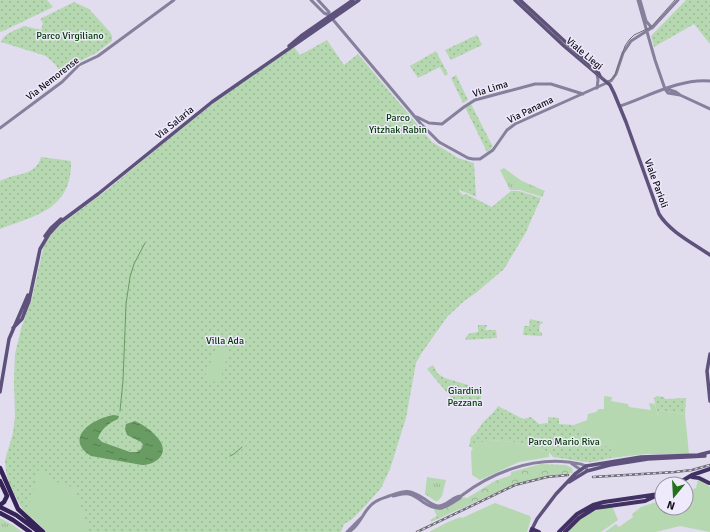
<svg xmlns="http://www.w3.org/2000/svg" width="710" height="532" viewBox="0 0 710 532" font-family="Signika,sans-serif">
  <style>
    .grass { fill: url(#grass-tufts) }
    .forest { fill: url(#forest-crowns) }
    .park { fill: url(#park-dots) }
    .pitch { fill: #b5d8b0 }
    .water { fill: url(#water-ripples) }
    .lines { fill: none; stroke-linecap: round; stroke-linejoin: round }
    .stream { stroke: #699c63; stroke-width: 1 }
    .tertiary { stroke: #87809d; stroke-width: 3 }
    .secondary { stroke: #5e527c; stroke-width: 3.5 }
    .primary { stroke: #413263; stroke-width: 4 }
    .trunk { stroke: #362458; stroke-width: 4.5 }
    .tram { stroke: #706d79; stroke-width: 1 }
    .rail-casing { stroke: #706d79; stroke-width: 2.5 }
    .rail { stroke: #eeeafc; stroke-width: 1; stroke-dasharray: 3; stroke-linecap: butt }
    .labels { text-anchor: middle; stroke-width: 3; stroke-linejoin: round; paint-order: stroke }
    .park-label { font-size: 10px; fill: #013a00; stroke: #eeeafc }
    .street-label { font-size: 10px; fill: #100e14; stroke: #eeeafc }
  </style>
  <defs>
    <pattern id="grass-tufts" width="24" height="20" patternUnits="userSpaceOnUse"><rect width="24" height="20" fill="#b5d8b0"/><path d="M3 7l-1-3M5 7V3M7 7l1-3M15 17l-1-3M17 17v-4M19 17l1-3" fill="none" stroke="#9bb896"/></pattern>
    <pattern id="forest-crowns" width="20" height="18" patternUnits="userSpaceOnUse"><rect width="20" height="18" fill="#b5d8b0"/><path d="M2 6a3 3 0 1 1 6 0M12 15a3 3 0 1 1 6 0" fill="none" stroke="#9bb896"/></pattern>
    <pattern id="park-dots" width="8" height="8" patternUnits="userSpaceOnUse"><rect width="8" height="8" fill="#b5d8b0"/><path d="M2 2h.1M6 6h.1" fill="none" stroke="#9bb896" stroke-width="1.8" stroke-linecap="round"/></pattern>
    <pattern id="water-ripples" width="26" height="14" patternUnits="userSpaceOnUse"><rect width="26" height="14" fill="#699c63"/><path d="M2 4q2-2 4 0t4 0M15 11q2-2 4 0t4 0" fill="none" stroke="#557e50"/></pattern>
  </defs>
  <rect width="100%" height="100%" fill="#e1ddef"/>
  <!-- grass -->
  <path class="grass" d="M504 168 522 181 545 191 542 197 520 190H510L500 170Z
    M427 477 446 480 442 496 438 501H435L425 494Z
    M0 518 13 525 22 532H0Z"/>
  <!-- forest -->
  <path class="forest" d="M541 464 566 465 572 468 573 473C521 476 478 502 431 522L430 520 437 516 434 510C446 509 453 504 463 497L467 498 495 481 511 475V472Z"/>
  <!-- park -->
  <path class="park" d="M0 0H47L53 7 1 32 0 31Z
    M686 0H710V44L694 24 654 47 651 36Z
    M74 2 89 9 110 32 112 36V41L96 53 76 63 63 73H61L55 64 46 56 1 42C4 33 16 30 24 26L41 30 43 23 40 19Z
    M477 35 482 45 451 60 445 50Z
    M327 40 344 65 358 54 432 142 458 158 474 163 476 197 460 190 459 191 463 195 466 194 492 207 511 191H519L541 198 525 234 504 269 477 292 463 302 447 317 421 354 416 363 406 418 390 469 381 488 367 504 351 520 344 524 341 532H47L22 509 9 483 6 472 5 460 13 433 15 417 14 381 15 354 21 329 32 298 44 245 52 233 61 224 107 190 194 118 241 83 294 47 300 55Z
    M436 51 448 74 445 76 440 67 418 78 410 66Z
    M456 75 468 100 463 103 451 78Z
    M471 104 493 147 487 152 465 107Z
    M41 157 71 161C72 209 37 215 0 229V181C17 172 35 177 41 157Z
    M530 319 543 322V323L540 324 539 331 542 333V336L523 335 524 326H529Z
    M478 325H487L485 330H496L497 338 465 340 468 334 478 332Z
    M433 365 438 374 445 378 478 388 481 392V399L470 406H461L454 401 427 369Z
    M657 396 664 397 665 399 686 398 685 414 667 412 660 410 661 417H658L654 398Z
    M498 406 523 419 531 417 539 424 548 423V417L559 418V424L574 425 590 436 611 449V458L592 462H586L553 457 549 452 514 442 491 440 473 448 469 446 471 437C476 434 478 430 481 425 486 418 493 415 498 406Z"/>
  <!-- pitch -->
  <path class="pitch" d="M225 348 228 354 220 381 215 382 206 379V372L216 351Z
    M604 396 612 397 611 401 628 404 629 407 651 410 649 403 655 404 658 417H660V410L667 412 685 414 689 454H646L611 458V449L590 436 574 425 587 420 588 414 596 412 599 409H604Z
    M491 440 514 442 549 452V457L519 462 480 480 472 475 471 451 476 443Z
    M38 470 44 472 48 479 75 488 89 532H48L26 512 33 492Z
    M698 480H702L710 487V532L680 526 656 532H605L616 524 619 527 633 517 632 514 641 507 662 500V508H686V491L696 488Z
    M495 503 530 516 531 519 527 532H429L446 523 460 517 462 518Z
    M612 506 618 520 601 532H568C579 516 595 510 612 506Z"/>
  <!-- water -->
  <path class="water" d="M114 415 119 416 118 419C109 423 102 428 98 438L102 442 130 452H137L141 449 143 445 141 442 127 435 125 429 126 424 135 421C144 425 154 432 160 441 169 455 155 465 142 465L91 456C63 438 93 418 114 415Z"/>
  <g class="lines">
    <!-- stream -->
    <path class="stream" d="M120 411 123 381 126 304 130 277 134 264 145 243
      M230 456 234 454 242 447"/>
    <!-- tertiary -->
    <path class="tertiary" d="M311 0 324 13 329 15
      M318 0 329 12V15L421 124 439 142 468 158 473 159H480L493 150 507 130 515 124 611 81 616 74 623 53 631 41 653 27 678 0
      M638 0 655 60 665 89 668 93 680 95
      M640 0 646 21 652 28
      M597 88 598 80 597 74
      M667 89 676 92 680 95 710 109
      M620 106C647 97 680 78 710 81
      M417 117 429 123 442 124 464 107 475 100 535 84H551L583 94
      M0 128 62 82 79 65 98 56 174 0
      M571 463 581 470
      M393 496C398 495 404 493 409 494 414 495 419 499 423 502 439 513 445 508 460 498L461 496
      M347 532 362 517
      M349 532C362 524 363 509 375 502 379 499 384 498 389 496 404 491 408 488 423 498 428 501 433 506 439 506 448 505 453 496 461 496 491 473 530 458 568 462 574 463 581 463 586 466L587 471"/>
    <!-- secondary -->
    <path class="secondary" d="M515 0 564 46 610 85 614 93 626 122 659 214C670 232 693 243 710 255
      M520 0 598 72 600 76
      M289 46 301 36 353 0
      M45 236 51 228 61 219
      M13 328 22 319 29 301 40 249 49 234 59 223 98 194 212 102 359 0
      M710 354 707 371 710 401
      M0 392 9 339 28 295
      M569 482 587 471 610 465 648 459 705 456
      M532 529 537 519 556 494 575 474 586 466 641 457 698 455 710 452"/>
    <!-- primary -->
    <path class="primary" d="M692 477 699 478 709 483
      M677 484 692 475 710 469
      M531 532 532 529 539 532
      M559 532 577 514 593 505 604 502 659 494
      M565 532 579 518 595 508 645 501 662 493"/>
    <!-- trunk -->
    <path class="trunk" d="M0 468 18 509 43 532
      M0 481 7 496 4 502 0 505
      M0 507 16 515 39 532
      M0 513 13 520 30 532"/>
    <!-- tram -->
    <path class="tram" d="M517 0 600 77 608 81 612 79 615 75 625 46 629 40 634 35 651 27 675 0"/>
    <defs>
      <path id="rail" d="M593 477 675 472 692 470 710 465
        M417 532 515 485 547 477 568 475"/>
    </defs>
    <!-- rail casing -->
    <use href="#rail" class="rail-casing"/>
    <!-- rail -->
    <use href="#rail" class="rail"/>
  </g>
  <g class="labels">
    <!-- park labels -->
    <g class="park-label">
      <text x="70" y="39">Parco Virgiliano</text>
      <text x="398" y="121">Parco<tspan x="398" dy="12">Yitzhak Rabin</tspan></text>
      <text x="225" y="344">Villa Ada</text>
      <text x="465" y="394">Giardini<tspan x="465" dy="12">Pezzana</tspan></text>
      <text x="564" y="445">Parco Mario Riva</text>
    </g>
    <!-- street labels -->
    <g class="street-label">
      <text transform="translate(585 53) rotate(40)" y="4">Viale Liegi</text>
      <text transform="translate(52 78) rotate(-38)" y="4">Via Nemorense</text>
      <text transform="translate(490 88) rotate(-17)" y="4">Via Lima</text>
      <text transform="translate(530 109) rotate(-26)" y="4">Via Panama</text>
      <text transform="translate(174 122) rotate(-39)" y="4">Via Salaria</text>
      <text transform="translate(657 183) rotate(70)" y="4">Viale Parioli</text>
    </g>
  </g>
  <!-- north arrow -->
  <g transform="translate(674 496) rotate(198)"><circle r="19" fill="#eeeafc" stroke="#95929f"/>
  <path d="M0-3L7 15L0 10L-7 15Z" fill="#22721a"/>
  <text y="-6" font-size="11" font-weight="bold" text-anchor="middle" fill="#100e14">N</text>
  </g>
</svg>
